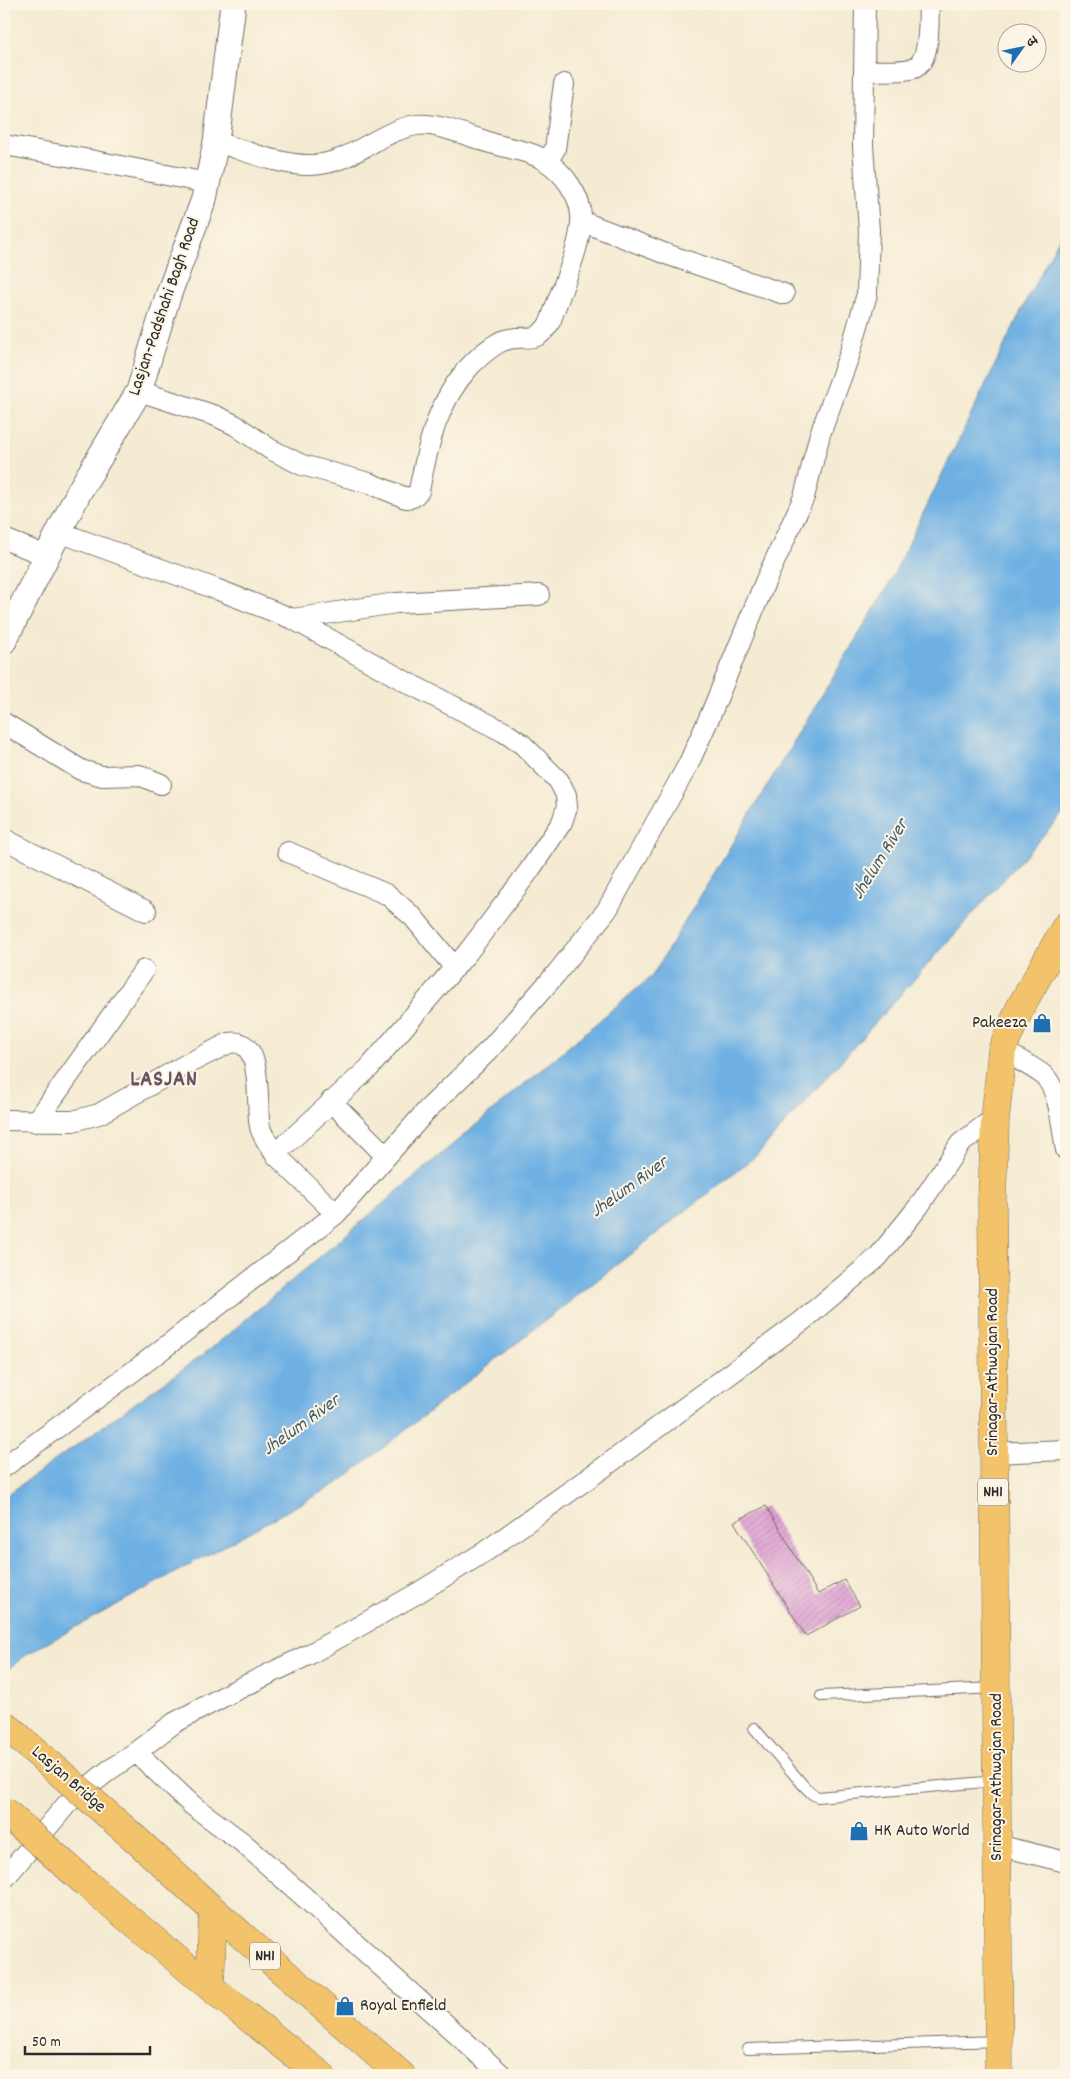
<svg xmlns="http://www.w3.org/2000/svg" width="1070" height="2079" viewBox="0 0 1070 2079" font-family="Dekko,'Playpen Sans Deva',sans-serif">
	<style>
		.water { fill: #6eb0e3; stroke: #4c6e87 }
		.building { fill: url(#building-hatch) }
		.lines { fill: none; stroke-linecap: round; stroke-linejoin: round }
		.service-casing { stroke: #726e66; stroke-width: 12 }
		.minor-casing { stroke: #726e66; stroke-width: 22 }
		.tertiary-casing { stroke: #726e66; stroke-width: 27 }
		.trunk-casing { stroke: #726e66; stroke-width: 29 }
		.service { stroke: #fff; stroke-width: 10 }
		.minor { stroke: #fff; stroke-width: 20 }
		.tertiary { stroke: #fff; stroke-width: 25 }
		.trunk { stroke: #f2c36a; stroke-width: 28 }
		.trunk-bridge-casing { stroke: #726e66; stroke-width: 29; stroke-linecap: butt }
		.trunk-bridge { stroke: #f2c36a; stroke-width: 28 }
		.labels { text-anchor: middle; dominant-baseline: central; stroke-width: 4; stroke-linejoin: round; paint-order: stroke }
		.shield { fill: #fcf5e5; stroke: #6a6863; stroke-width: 1 }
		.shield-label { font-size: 16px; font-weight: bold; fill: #2b2b2b }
		.street-label { font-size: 18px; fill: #2b2b2b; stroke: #fcf5e5 }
		.poi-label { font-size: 18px; fill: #2b2b2b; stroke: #fcf5e5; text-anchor: start }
		.water-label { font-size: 19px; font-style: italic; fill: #425a6b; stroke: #fcf5e5 }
		.district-label { font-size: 22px; font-weight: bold; letter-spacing: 1px; fill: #695265; stroke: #fcf5e5 }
	</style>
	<defs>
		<pattern id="building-hatch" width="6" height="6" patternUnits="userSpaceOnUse" patternTransform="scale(1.25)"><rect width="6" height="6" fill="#db99d2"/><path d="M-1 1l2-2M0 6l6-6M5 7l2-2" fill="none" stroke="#b27dab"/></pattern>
	</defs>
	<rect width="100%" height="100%" fill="#fcf5e5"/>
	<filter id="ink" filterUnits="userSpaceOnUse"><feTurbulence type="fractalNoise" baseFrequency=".02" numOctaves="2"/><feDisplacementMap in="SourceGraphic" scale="10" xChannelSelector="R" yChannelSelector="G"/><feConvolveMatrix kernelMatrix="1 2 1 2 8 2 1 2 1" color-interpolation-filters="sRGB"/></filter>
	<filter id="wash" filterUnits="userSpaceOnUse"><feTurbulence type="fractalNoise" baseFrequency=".0096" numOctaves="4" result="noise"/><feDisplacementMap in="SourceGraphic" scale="20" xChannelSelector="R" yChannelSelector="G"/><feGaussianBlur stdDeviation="1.12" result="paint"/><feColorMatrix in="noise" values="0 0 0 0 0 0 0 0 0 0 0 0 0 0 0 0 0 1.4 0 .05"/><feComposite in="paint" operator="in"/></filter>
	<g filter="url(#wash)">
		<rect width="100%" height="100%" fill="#f5ebd3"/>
		<path class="water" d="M1066 225V810L757 1155 338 1483 29 1653 4 1672V1497L212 1348 652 976 888 586 1023 307Z"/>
		<g id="blocks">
			<path class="building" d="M766 1506 818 1594 844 1580 860 1606 806 1636 734 1522Z"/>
		</g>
	</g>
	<g filter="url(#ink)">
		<use href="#blocks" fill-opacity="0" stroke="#726e66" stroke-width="1"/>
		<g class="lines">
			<defs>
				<path id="service" d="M821 1696 996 1688
					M754 1728 804 1786 812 1794 818 1797 996 1781
					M748 2049 998 2041"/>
				<path id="minor" d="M864 71C879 70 897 72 911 69 932 65 928 19 929 4
					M4 145 90 160 207 183
					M547 162 555 149 564 84
					M581 221 666 254 784 294
					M139 391 216 416 235 425 270 449 302 465 369 483 406 498 413 497 419 491C428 444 437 402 470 366 479 357 488 348 500 342 523 331 536 349 551 320 560 291 583 244 581 215 580 195 563 172 547 162 532 151 511 149 494 144 474 138 436 122 417 125 377 131 350 166 308 165 279 165 244 150 216 142
					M59 532 216 589 293 619 396 603 539 595
					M4 539 47 556
					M4 723 81 770 102 776 139 775 161 784
					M4 839 146 911
					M288 852 388 895 413 917 455 968
					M1002 1050C1015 1058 1030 1065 1042 1074 1060 1088 1062 1129 1066 1150
					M331 1101 386 1156
					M4 1120 73 1121 99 1114 187 1064 229 1043C266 1036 255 1106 260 1127 262 1136 270 1146 275 1154L369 1068 468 952 529 871 562 822 567 807 566 795 559 781 522 744 504 732 410 684 293 619
					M36 1122 144 970
					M275 1154 336 1214
					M993 1453 1066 1450
					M4 1467 147 1361 336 1214 427 1110 489 1050 556 974 607 910 688 765 710 716 765 582 804 497 820 434 849 356 867 294 869 231 863 146 865 4
					M997 1845 1066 1862
					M4 1879 67 1804 108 1771 136 1752
					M502 2075 302 1895 242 1842 192 1805 136 1752 174 1723 230 1693 310 1654 416 1594 486 1551 604 1467 802 1321 878 1257 919 1206 960 1144 985 1125 995 1121"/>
				<path id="tertiary" d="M4 641 80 490 139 391 168 296 204 199 216 142 233 4"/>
				<path id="trunk" d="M131 1835 213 1910 401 2075
					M87 1884 210 1987 321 2075
					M210 1987 213 1910
					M999 2075 992 1197 995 1121 1002 1050 1020 1008 1066 926"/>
			</defs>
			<use href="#service" class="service-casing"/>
			<use href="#minor" class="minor-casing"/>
			<use href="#tertiary" class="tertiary-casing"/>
			<use href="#trunk" class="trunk-casing"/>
			<use href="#service" class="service"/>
			<use href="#minor" class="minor"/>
			<use href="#tertiary" class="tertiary"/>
			<use href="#trunk" class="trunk"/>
			<defs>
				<path id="trunk-bridge" d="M4 1724 131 1835
					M4 1811 87 1884"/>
			</defs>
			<use href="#trunk-bridge" class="trunk-bridge-casing"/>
			<use href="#trunk-bridge" class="trunk-bridge"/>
		</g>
	</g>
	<defs>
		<symbol id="shop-bare" viewBox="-9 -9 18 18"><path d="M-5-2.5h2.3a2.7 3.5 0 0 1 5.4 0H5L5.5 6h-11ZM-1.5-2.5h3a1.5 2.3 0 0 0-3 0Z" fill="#1f6fb2" stroke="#fcf5e5" stroke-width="2.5" paint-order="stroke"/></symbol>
	</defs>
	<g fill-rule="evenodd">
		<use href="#shop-bare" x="1028" y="1009" width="28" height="28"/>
		<use href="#shop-bare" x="845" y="1817" width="28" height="28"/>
		<use href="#shop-bare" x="331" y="1992" width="28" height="28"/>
	</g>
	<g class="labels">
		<g class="shield">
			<rect x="978" y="1478.5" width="30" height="27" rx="4"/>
			<rect x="250" y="1942.5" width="30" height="27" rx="4"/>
		</g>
		<g class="shield-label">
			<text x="993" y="1492">NH1</text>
			<text x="265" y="1956">NH1</text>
		</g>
		<g class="street-label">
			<text transform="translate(165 307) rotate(-71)">Lasjan-Padshahi Bagh Road</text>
			<text transform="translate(993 1372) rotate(-90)">Srinagar-Athwajan Road</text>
			<text transform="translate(997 1777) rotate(-90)">Srinagar-Athwajan Road</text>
			<text transform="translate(68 1780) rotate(41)">Lasjan Bridge</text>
		</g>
		<g class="poi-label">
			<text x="1027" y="1023" text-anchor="end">Pakeeza</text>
			<text x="874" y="1831">HK Auto World</text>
			<text x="360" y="2006">Royal Enfield</text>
		</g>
		<g class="water-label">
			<text transform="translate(881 860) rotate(-58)">Jhelum River</text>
			<text transform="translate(630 1188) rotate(-36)">Jhelum River</text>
			<text transform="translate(302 1426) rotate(-36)">Jhelum River</text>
		</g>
		<g class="district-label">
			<text x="164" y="1080">LASJAN</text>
		</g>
	</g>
	<rect width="1070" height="2079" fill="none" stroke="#fcf5e5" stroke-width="20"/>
	<g transform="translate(1022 48) rotate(57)"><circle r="24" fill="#fcf5e5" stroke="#a8a49b"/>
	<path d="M0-4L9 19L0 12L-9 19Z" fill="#1f6fb2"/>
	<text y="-8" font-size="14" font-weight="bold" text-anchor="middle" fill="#2b2b2b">उ</text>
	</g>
	<path d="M25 2046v8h125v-8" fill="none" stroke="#2b2b2b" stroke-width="2.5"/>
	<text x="32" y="2046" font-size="15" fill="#2b2b2b" stroke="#fcf5e5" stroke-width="4" paint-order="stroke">50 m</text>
</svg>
